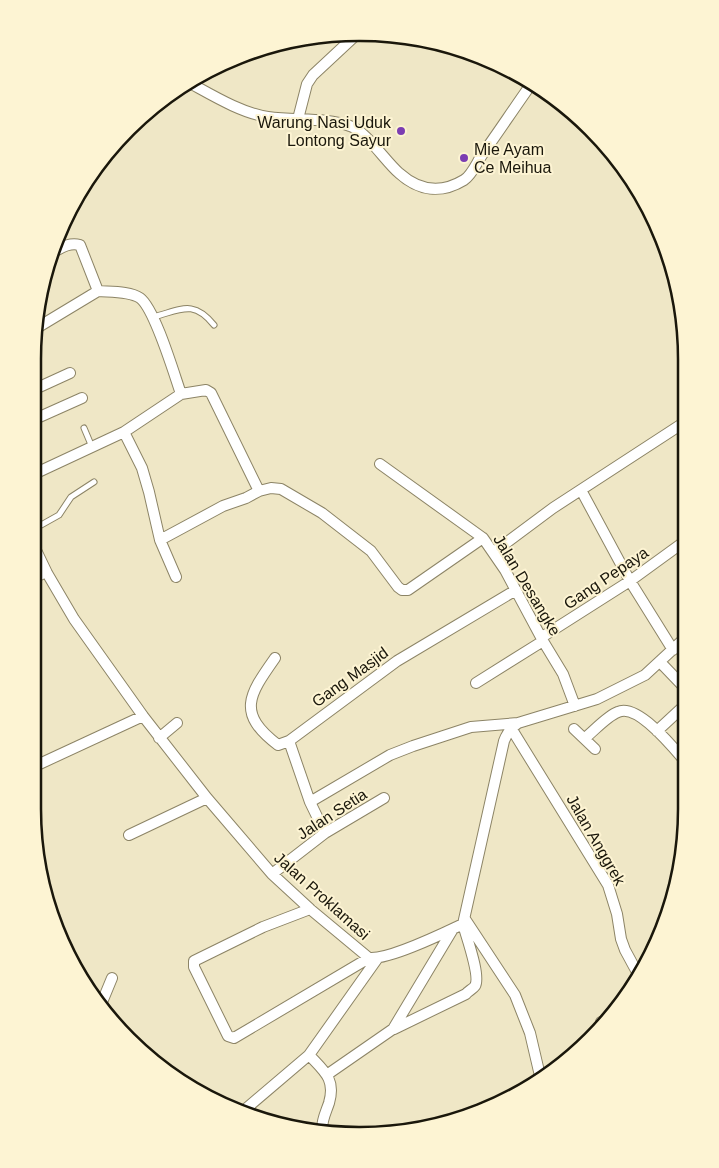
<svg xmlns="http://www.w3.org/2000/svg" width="719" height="1168" viewBox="0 0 719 1168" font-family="Helvetica,sans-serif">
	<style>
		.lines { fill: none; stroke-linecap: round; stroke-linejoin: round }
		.lane-casing { stroke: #8c8466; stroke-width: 7 }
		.street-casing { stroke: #8c8466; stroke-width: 12 }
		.lane { stroke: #fff; stroke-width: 5 }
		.street { stroke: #fff; stroke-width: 10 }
		.poi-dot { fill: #7b3db2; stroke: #fdf4d3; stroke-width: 2 }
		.labels { text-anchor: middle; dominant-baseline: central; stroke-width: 4; stroke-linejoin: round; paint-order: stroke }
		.poi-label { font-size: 16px; fill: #1a170b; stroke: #fdf4d3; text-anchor: end }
		.street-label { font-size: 16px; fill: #1a170b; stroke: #fdf4d3 }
		.rim { fill: none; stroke: #1a170b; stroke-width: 2.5 }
	</style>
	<rect width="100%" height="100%" fill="#efe7c6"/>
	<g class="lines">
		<defs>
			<path id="lane" d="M153 317C181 310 193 299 214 325
				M84 428 92 447
				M34 529 59 515 71 497 94 482
				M34 581 47 574"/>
			<path id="street" d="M188 82C212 95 241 113 268 117 295 121 325 117 350 126 366 131 385 161 399 173 419 191 441 194 464 180 472 175 477 162 482 155 499 131 515 107 532 83
				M298 119 307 84 313 75 357 34
				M35 329 98 291
				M35 389 70 373
				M181 394 206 390 211 393 259 491
				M35 419 82 398
				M124 432 142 468 149 492 160 540 176 577
				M380 464 483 538 505 570 543 641 563 674 575 706
				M34 474 124 432 181 394C174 374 155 309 140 298 130 291 111 292 98 291L80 245C69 242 61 248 52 253
				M581 490 630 581 673 650
				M160 540 223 506 246 498 259 491 271 488 281 489 322 513 371 551 398 587 402 590H408L483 538
				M34 546 47 573 74 619 143 716 207 798 272 874 310 909 369 958C389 960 442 934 463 924L504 741C507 733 511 728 518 723L597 699 645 675 685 638
				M494 552 553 508 685 422
				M542 637 630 581 685 541
				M275 658C249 695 236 713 278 745L289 741
				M660 662 684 687
				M476 683 543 641
				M511 728 608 885 617 914 621 939 625 950 638 974
				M574 729 595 749
				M657 731 684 706
				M159 738 177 723
				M585 738C594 731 607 716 618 712 637 703 673 747 684 760
				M33 767 143 716
				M310 802 390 755 413 746 471 727 518 723
				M325 833 310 802 289 741 397 661 516 590
				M129 835 207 798
				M272 874 325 833 384 798
				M310 909 263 927 194 961V967L228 1036 234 1038 369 958
				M465 919 515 995 530 1033 541 1080
				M100 1007 112 978
				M601 1022H604
				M394 1029 466 994C468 991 473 989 475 986 481 976 466 936 463 924
				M309 1055C324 1071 336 1079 329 1103 326 1112 322 1119 322 1129
				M328 1074 393 1029 453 929
				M242 1112 309 1055 377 959"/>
		</defs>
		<use href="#lane" class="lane-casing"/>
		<use href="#street" class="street-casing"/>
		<use href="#lane" class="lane"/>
		<use href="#street" class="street"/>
	</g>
	<g class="poi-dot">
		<circle cx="401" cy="131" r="5"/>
		<circle cx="464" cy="158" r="5"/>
	</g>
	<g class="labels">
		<g class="poi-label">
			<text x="391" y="122">Warung Nasi Uduk<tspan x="391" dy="18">Lontong Sayur</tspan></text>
			<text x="474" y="149" text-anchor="start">Mie Ayam<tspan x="474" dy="18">Ce Meihua</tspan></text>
		</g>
		<g class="street-label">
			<text transform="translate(606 578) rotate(-34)">Gang Pepaya</text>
			<text transform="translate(527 585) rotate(59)">Jalan Desangke</text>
			<text transform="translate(350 677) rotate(-36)">Gang Masjid</text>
			<text transform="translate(332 814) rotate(-33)">Jalan Setia</text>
			<text transform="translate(596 840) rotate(60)">Jalan Anggrek</text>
			<text transform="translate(322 896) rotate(42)">Jalan Proklamasi</text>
		</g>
	</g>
	<path d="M0 0H719V1168H0ZM359 41H360A318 318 0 0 1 678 359V809A318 318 0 0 1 360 1127H359A318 318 0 0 1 41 809V359A318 318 0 0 1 359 41Z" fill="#fdf4d3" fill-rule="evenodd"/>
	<path class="rim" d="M359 41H360A318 318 0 0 1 678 359V809A318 318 0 0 1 360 1127H359A318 318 0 0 1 41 809V359A318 318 0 0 1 359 41Z"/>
</svg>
